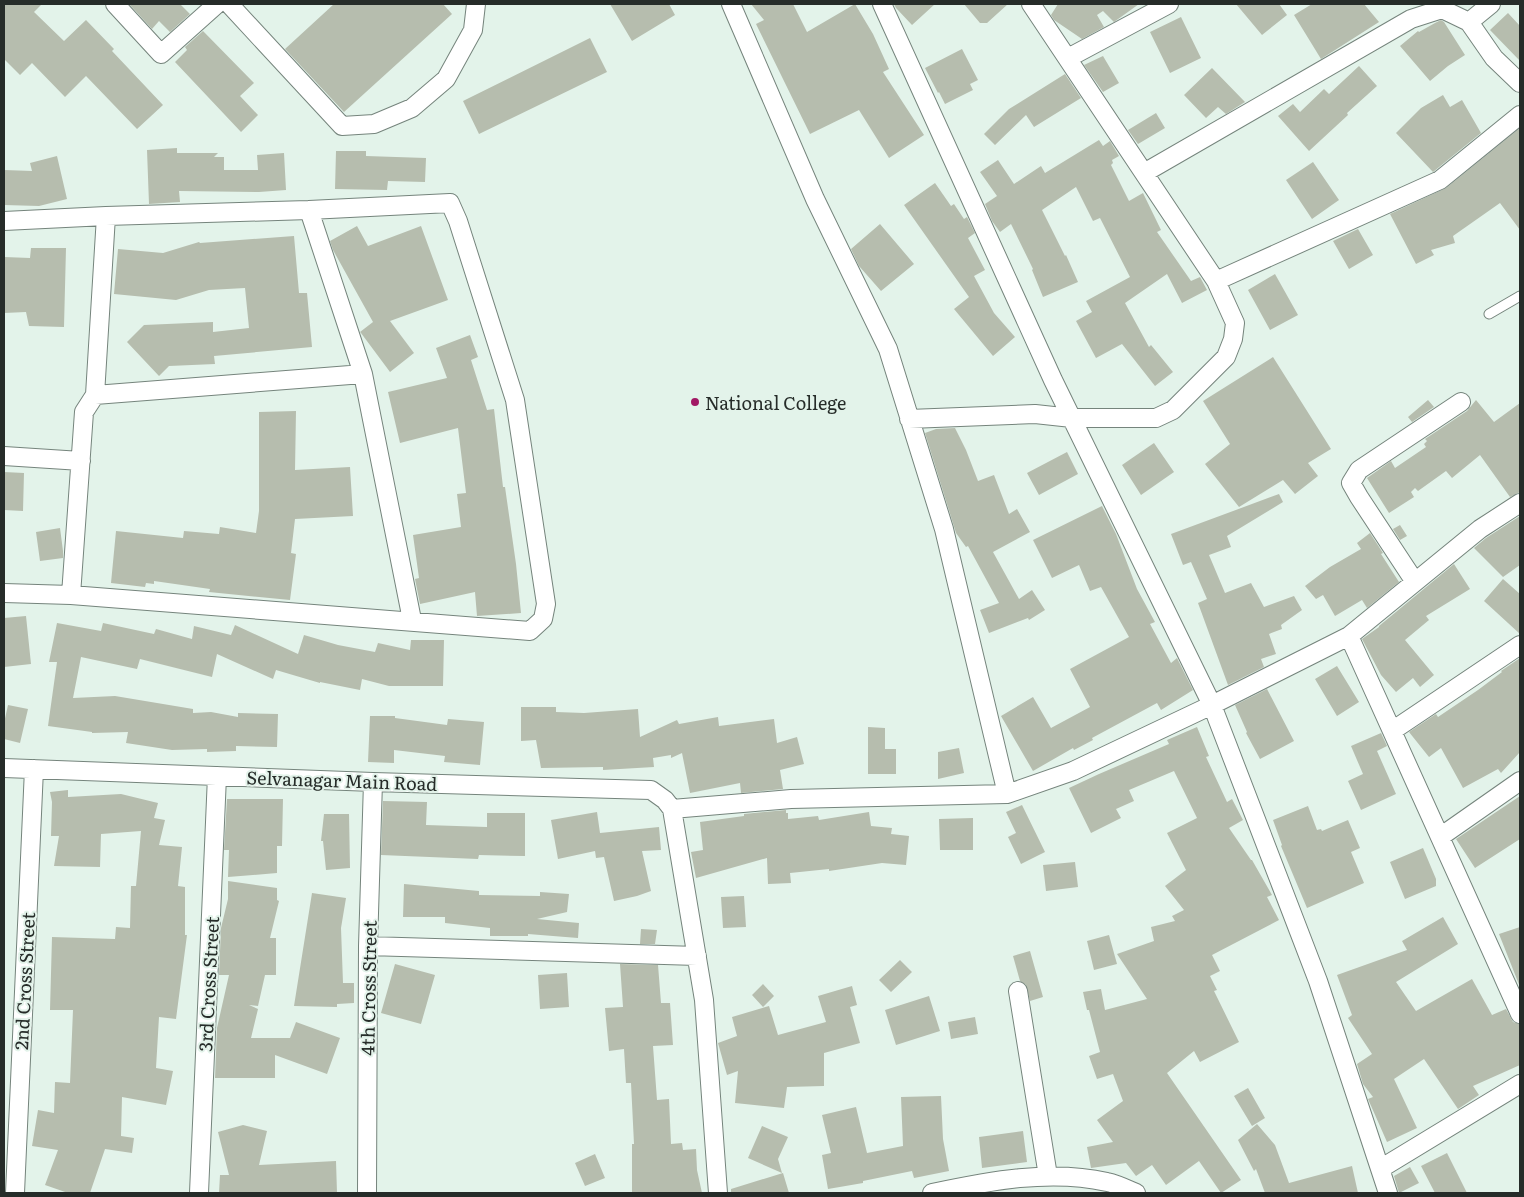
<svg xmlns="http://www.w3.org/2000/svg" width="1524" height="1197" viewBox="0 0 1524 1197" font-family="Literata,serif">
	<style>
		.building { fill: #b6bdae }
		.lines { fill: none; stroke-linecap: round; stroke-linejoin: round }
		.service-casing { stroke: #75847c; stroke-width: 11 }
		.minor-casing { stroke: #75847c; stroke-width: 20 }
		.service { stroke: #fff; stroke-width: 9 }
		.minor { stroke: #fff; stroke-width: 18 }
		.poi-dot { fill: #a11864; stroke: #e3f3ea; stroke-width: 2 }
		.labels { text-anchor: middle; dominant-baseline: central; stroke-width: 4; stroke-linejoin: round; paint-order: stroke }
		.poi-label { font-size: 18px; fill: #262c29; stroke: #e3f3ea; text-anchor: start }
		.street-label { font-size: 18px; fill: #262c29; stroke: #e3f3ea }
	</style>
	<rect width="100%" height="100%" fill="#e3f3ea"/>
	<path class="building" d="M4 4H42L34 12 64 41 86 20 114 49 112 51 163 105 137 129 86 76 65 97 32 63 20 75 4 59Z
		M129 4H180L190 14 170 32 159 21 152 29Z
		M334 4H443L452 14 344 112 285 49Z
		M610 4H669L675 15 632 41Z
		M751 4H793L807 32 855 4 873 34 889 69 883 72 924 135 889 158 859 110 810 134 756 24 764 20Z
		M894 4H935L912 25 896 8Z
		M964 4H1008L987 23H980Z
		M1058 4H1139L1114 22 1103 11 1097 15 1104 27 1082 39 1054 20 1051 15Z
		M1236 4H1279L1287 15 1262 35Z
		M1312 4H1364L1379 22 1321 59 1294 15Z
		M1508 13 1520 26V61L1490 30Z
		M1181 17 1201 58 1170 73 1150 32Z
		M1441 20 1444 22 1465 55 1448 66 1430 81 1400 46 1418 31 1419 32 1435 23Z
		M203 31 254 83 240 96 258 115 241 132 175 62 187 50 185 47Z
		M590 38 607 72 479 134 463 101Z
		M962 49 978 80 970 84 973 90 945 104 939 92 938 93 925 68Z
		M1103 56 1119 83 1103 92 1084 65Z
		M1359 66 1377 86 1347 113 1348 115 1309 151 1278 116 1293 104 1300 112 1324 89 1329 94Z
		M1212 68 1245 102 1226 114 1218 107 1206 118 1184 95Z
		M1065 74 1081 98 1034 127 1026 115 995 145 984 134 1009 109Z
		M1443 95 1450 107 1462 100 1481 133 1433 172 1396 133 1421 108Z
		M1156 113 1165 128 1138 144 1128 130Z
		M1520 128V230L1500 203 1453 236 1455 243 1431 250 1434 255 1416 264 1390 214 1446 188Z
		M1099 140 1103 146 1110 141 1119 156 1112 160 1113 163 1111 165 1129 201 1143 193 1161 230 1157 232 1191 281 1200 277 1207 290 1182 303 1167 274 1125 303 1149 347 1151 345 1173 372 1155 386 1122 344 1096 358 1076 321 1092 312 1086 301 1130 277 1100 218 1093 221 1076 187 1042 210 1065 256 1066 255 1078 282 1043 297 1032 270 1033 269 1011 224 1000 232 992 221 985 204 997 196 980 172 998 160 1014 184 1041 166 1045 173Z
		M177 148V153H218L214 157H224V170H258L257 155 284 153 286 190 259 192 179 191 180 202 149 204 147 150Z
		M336 151H366V156L426 158 425 182 388 181 387 190 335 189Z
		M57 156 67 199 39 206 4 205V170L32 171 30 163Z
		M1313 162 1339 200 1312 219 1286 180Z
		M935 183 951 206 954 204 964 219 967 217 975 233 968 238 985 270 974 276 994 313 1015 337 993 356 954 309 969 297 904 205Z
		M880 224 914 264 881 291 859 266 851 249Z
		M357 226 368 246 421 226 448 300 390 321 414 353 390 372 361 333 360 332 373 322 333 250 330 241Z
		M1358 229 1373 255 1349 269 1333 241Z
		M294 236 299 293H307L312 347 214 356 215 364 169 366 159 376 127 342 144 325 213 322V332L249 328 245 288 209 290 176 300 114 294 118 249 163 253 199 242 200 243Z
		M31 248H66L64 327 29 326 26 312 4 313V257L30 258Z
		M1275 274 1298 315 1270 330 1248 290Z
		M470 335 478 357 471 360 487 410 494 409 503 487H505L516 564 521 613 477 616 475 592 420 604 415 579 419 578 413 535 461 527 457 494 466 493 458 428 400 443 388 392 447 378 436 348Z
		M1273 357 1331 449 1308 463 1318 476 1295 494 1283 480 1239 507 1205 464 1230 444 1203 401Z
		M1428 400 1434 407 1412 422 1408 417Z
		M1476 400 1494 422 1520 403V492L1510 497 1480 455 1452 478 1446 471 1418 491 1415 488 1411 492 1414 497 1389 513 1367 478 1391 461 1395 468 1426 447 1424 444 1427 441 1425 439 1467 411Z
		M296 411 295 470 350 467 353 516 295 519 291 553 296 554 290 600 209 592 210 589 154 581V584L146 583 145 587 111 583 116 531 183 538 184 531 219 534 220 527 256 533 259 511V412Z
		M955 428 966 450 978 481 994 475 1009 514 1017 509 1030 532 993 552 1019 599 1032 590 1045 610 1029 620 1028 618 989 633 980 610 999 603 968 546 966 547 956 533 925 433 936 429Z
		M1154 443 1174 472 1141 495 1122 465Z
		M1067 452 1078 474 1039 495 1027 473Z
		M4 472 24 473 23 511 4 510Z
		M1279 494 1283 502 1227 536 1231 547 1209 555 1225 593 1251 583 1264 607 1294 596 1302 610 1281 625 1282 629 1269 634 1276 654 1261 659 1264 667 1228 685 1198 603 1207 599 1191 562 1183 565 1171 534Z
		M1102 506 1116 534 1137 589 1155 622 1150 624 1171 663 1177 658 1193 690 1161 710 1157 703 1092 738 1093 740 1074 750 1073 748 1033 771 1001 716 1033 697 1051 728 1090 707 1070 669 1129 637 1101 587 1090 591 1079 565 1052 578 1033 540Z
		M1520 516V565L1503 577 1474 548 1486 538Z
		M1400 525 1407 536 1400 540 1393 529Z
		M60 528 63 551V558L40 561 36 532Z
		M1370 533 1383 553 1381 554 1399 582 1367 608 1362 600 1335 616 1323 595 1316 599 1305 586 1330 567 1361 549 1357 543Z
		M1454 564 1470 589 1426 616 1429 620 1405 640 1434 675 1420 687 1413 678 1396 692 1381 675 1362 639 1379 627V626Z
		M1503 579 1520 594V634L1484 601Z
		M26 616 31 664 4 667V618Z
		M57 623 101 631 103 623 154 634 156 629 192 639 194 626 231 635 235 625 298 654 304 635 338 645 375 652 378 643 410 650 411 640H444L443 686H389L362 679 360 690 320 682V683L276 670 273 679 217 654 212 677 140 659 137 669 81 657 73 698 115 696 193 709V713L211 712 238 717V713L278 714 277 747 236 746V751L207 752V749L172 750 126 743 128 732 92 733V732L48 726 57 662H49Z
		M1520 658V752L1501 773 1498 769 1463 788 1441 748 1429 757 1409 732 1436 714 1438 717 1478 690 1502 672 1501 671Z
		M1337 666 1359 702 1337 716 1315 679Z
		M1267 689 1294 741 1260 759 1246 733 1247 732 1235 705Z
		M8 705 28 709 20 743 4 739V723Z
		M521 707H556V712L584 713 638 709 640 737 677 720 679 724 718 717 719 726 774 719 777 743 797 737 804 764 780 770 783 789 741 793 740 783 690 793 682 753 671 758V755L653 758 654 767 603 770V767L541 768 536 740 521 741Z
		M370 716H395V718L447 725 448 719 484 722 480 765 444 762 445 756 394 750V763L368 762Z
		M868 727 885 728V749H896V774H868Z
		M1197 727 1209 756 1206 757 1227 802 1232 799 1243 820 1229 828 1251 860H1252L1272 895 1267 897 1279 920 1212 955 1220 971 1210 976 1217 990 1214 991 1239 1042 1200 1062 1194 1051 1167 1073 1241 1180 1221 1193 1199 1161 1166 1185 1152 1165 1136 1176 1126 1163 1091 1168 1087 1147 1113 1142 1097 1120 1123 1101 1113 1074 1097 1079 1089 1056 1100 1052 1089 1010H1087L1083 992 1101 989 1105 1010 1147 999 1117 954 1154 941 1151 927 1175 921 1172 916 1184 910 1165 886 1186 870 1167 833 1197 818 1174 771 1129 790 1134 801 1116 809 1121 818 1091 833 1069 788 1099 774 1169 744 1167 740Z
		M1381 733 1387 746 1377 751 1396 794 1361 810 1348 781 1363 774 1351 746Z
		M959 748 964 773 938 779V752Z
		M68 790V797L121 794 158 803 154 818 165 820 159 845 182 847 178 886 185 887V935H187L176 1019 159 1017 156 1068 173 1071 166 1105 122 1097 121 1136 134 1138 132 1153 105 1149 90 1193H68L45 1185 58 1150 32 1146 38 1110 54 1113 55 1082 70 1083 73 1010H50L52 937 115 939 116 927 130 928 131 886H136L141 831 101 834 100 867 54 866 59 836H51L52 802 50 792Z
		M1520 796V839L1475 868 1456 839Z
		M227 799H283L282 846H277V873L228 877 229 850H224Z
		M383 801 427 802 426 825 487 827V813H525V856L479 855 478 859 381 855Z
		M1022 805 1045 852 1021 864 1008 837 1016 833 1006 812Z
		M1308 806 1317 830 1321 829 1322 831 1348 820 1360 848 1351 852 1364 883 1307 908 1281 846 1282 845 1273 820Z
		M786 810V813H788V819L818 816 819 820 869 812 871 826 892 828 891 834 909 836 906 865 882 863 829 871V869L790 873 791 883 768 884 767 858 696 878 691 852 703 850 700 822 744 816V814Z
		M597 812 600 833 659 827 661 850 642 851 651 891 637 896 614 901 604 857 596 858 595 851 558 859 551 820Z
		M324 814H349L350 868 326 870 323 841H321Z
		M973 818V850H940L939 819Z
		M1423 848 1436 879V886L1405 899 1390 862Z
		M1075 862 1078 887 1046 891 1043 865Z
		M228 881 277 888V900L279 901 270 938H276V975H265L258 1006 249 1005 258 1009 251 1038H290L296 1022 340 1038 327 1074 275 1055V1078H215L217 1028 229 975H219L221 928 228 899Z
		M404 884 479 891V895L540 896V892L569 894 567 912 537 919 579 923 578 938 528 934V936H490V928L445 923V917H403Z
		M312 893 346 898 341 928 343 983H354V1003L337 1004V1007L294 1006Z
		M744 896 746 927 723 928 721 897Z
		M1443 917 1458 944 1396 982 1416 1011 1472 979 1492 1015 1506 1009 1513 1022 1520 1024V1065L1473 1086 1479 1095 1458 1109 1424 1059 1394 1079 1417 1128 1387 1142 1368 1099 1373 1097 1363 1084 1357 1064 1372 1054 1348 1018 1352 1015 1337 975 1407 950 1402 941Z
		M1520 927V987L1499 934Z
		M641 929 657 930 655 944H640Z
		M1109 935 1117 964 1094 970 1087 941Z
		M1030 951 1043 997 1030 1001 1026 985 1020 981 1013 956Z
		M900 960 912 972 891 992 879 980Z
		M395 964 435 975 421 1024 381 1013Z
		M620 964 658 965 661 1003H670L673 1045 653 1046 657 1100 669 1099 671 1144 682 1143 683 1150 696 1149 697 1170 702 1193H632V1144H634L631 1083H626L624 1049 609 1051 605 1008 623 1007Z
		M567 973 569 1007 540 1009 538 975Z
		M763 984 774 996 763 1007 752 995Z
		M852 986 857 1005 850 1007 860 1043 824 1053V1086L787 1087 784 1108 735 1103 738 1071 727 1075 718 1043 737 1036 732 1017 769 1006 778 1035 826 1022 818 996Z
		M929 996 940 1031 896 1045 885 1010Z
		M975 1017 978 1034 951 1039 948 1022Z
		M1248 1088 1265 1118 1252 1126 1234 1096Z
		M941 1096 943 1139 949 1171 914 1178 912 1171 863 1181V1183L828 1189 822 1155 831 1153 822 1115 856 1107 867 1153 903 1146 901 1097Z
		M1257 1124 1275 1145 1289 1183 1352 1166 1358 1193H1265L1256 1169 1254 1171 1238 1140Z
		M243 1125 267 1131 259 1165 336 1161 337 1193H219L220 1175H229L218 1132Z
		M762 1126 788 1137 778 1159 782 1173 748 1158Z
		M1023 1131 1027 1162 982 1168 979 1137Z
		M1447 1153 1467 1193H1435L1421 1166Z
		M595 1154 605 1178 585 1186 575 1163Z
		M1410 1167 1419 1183 1399 1193 1394 1176Z
		M783 1173 789 1193H731V1189Z"/>
	<g class="lines">
		<defs>
			<path id="service" d="M1489 314 1520 296"/>
			<path id="minor" d="M115 4 161 54 217 4
				M229 4 342 126 374 124 412 108 446 79 473 30 476 4
				M731 4 815 199 888 349 944 529 1007 794
				M882 4 1053 380 1212 705 1318 981 1388 1193
				M1031 4 1216 281
				M1491 4 1469 22 1494 58 1520 83
				M1068 58 1169 4
				M1144 173 1411 19 1442 9 1469 22
				M4 221 106 216 309 210
				M363 374 412 620
				M95 395 106 216
				M909 419 1035 414 1072 418H1156L1173 410 1226 357 1233 339 1235 323 1216 281 1440 180 1520 115
				M4 456 81 461
				M1415 582 1359 497 1351 483 1359 470 1461 402
				M4 593 71 595 530 631 543 619 546 604 515 400 458 221 450 203 309 210 363 374 95 395 84 412 71 595
				M1349 636 1520 1014
				M1392 731 1520 645
				M4 768 373 782 651 790 665 800 672 809 704 1000 718 1193
				M672 809 791 799 1007 794 1073 771 1212 705 1349 636 1480 529 1520 503
				M1440 837 1520 781
				M368 946 697 956
				M1018 991 1048 1176
				M1380 1169 1520 1084
				M15 1193 34 769
				M199 1193 217 776
				M367 1193 368 946 373 782
				M932 1193C989 1181 1050 1169 1107 1182 1117 1184 1127 1189 1136 1193"/>
		</defs>
		<use href="#service" class="service-casing"/>
		<use href="#minor" class="minor-casing"/>
		<use href="#service" class="service"/>
		<use href="#minor" class="minor"/>
	</g>
	<circle class="poi-dot" cx="695" cy="402" r="5"/>
	<g class="labels">
		<g class="poi-label">
			<text x="705" y="402">National College</text>
		</g>
		<g class="street-label">
			<text transform="translate(342 780) rotate(2)">Selvanagar Main Road</text>
			<text transform="translate(24 981) rotate(-87)">2nd Cross Street</text>
			<text transform="translate(208 984) rotate(-87)">3rd Cross Street</text>
			<text transform="translate(368 988) rotate(-89)">4th Cross Street</text>
		</g>
	</g>
	<rect width="1524" height="1197" fill="none" stroke="#262c29" stroke-width="10"/>
</svg>
